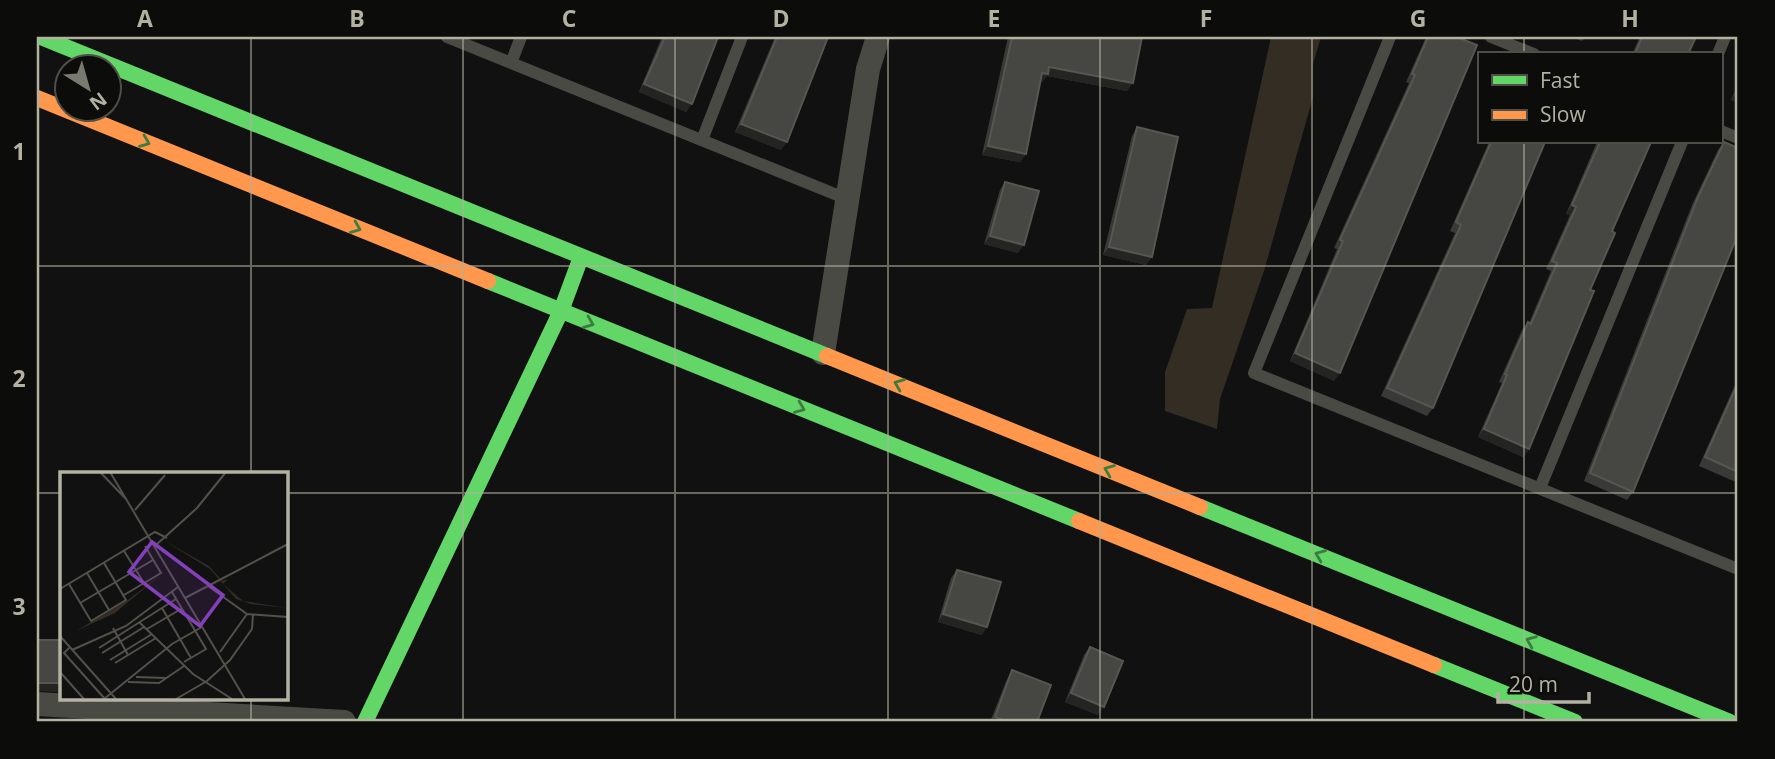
<svg xmlns="http://www.w3.org/2000/svg" width="1775" height="759" viewBox="0 0 1775 759" font-family="'Open Sans',sans-serif">
	<style>
		.water { fill: #332d24 }
		.lines { fill: none; stroke-linecap: round; stroke-linejoin: round }
		.lane { stroke: #4a4a45; stroke-width: 12 }
		.street { stroke: #4a4a45; stroke-width: 24 }
		.fast { stroke: #63d668; stroke-width: 16 }
		.slow { stroke: #ff974d; stroke-width: 16 }
		.wall { fill: #393937 }
		.shaded-wall { fill: #242423 }
		.building { fill: #464642; stroke: #575751; stroke-width: 2 }
		.oneway { stroke: #3c7c3e }
		.grid { fill: none; stroke: #b3b1a1; stroke-width: 2; stroke-opacity: 0.55 }
		.inset-road { fill: none; stroke: #52514b; stroke-width: 2 }
		.view { fill: #8340ba; fill-opacity: 0.15; stroke: #8340ba; stroke-width: 3.5 }
		.inset-edge { fill: none; stroke: #b3b1a1; stroke-width: 3.5 }
		.neatline { fill: none; stroke: #b3b1a1; stroke-width: 2.5 }
		.grid-label { font-size: 23px; text-anchor: middle; font-weight: bold; fill: #b3b1a1 }
	</style>
	<rect width="100%" height="100%" fill="#111"/>
	<path class="water" d="M1271 37H1321L1313 64V97L1264 271 1220 399 1217 429 1165 411V372L1187 309 1212 308Z"/>
	<g class="lines">
		<path class="lane" d="M447 37 847 199
			M1390 37 1254 373 1738 569
			M1491 37 1534 54
			M1718 54 1725 37
			M511 63 521 37
			M1721 131 1738 138
			M702 140 742 37
			M1540 488 1682 142"/>
		<path class="street" d="M823 353 868 69 878 37
			M37 704 344 722"/>
		<path class="fast" d="M41 37 827 356
			M488 281 1079 521
			M1200 507 1730 722
			M1434 665 1575 722
			M365 722 561 311 581 257"/>
		<path class="slow" d="M37 98 488 281
			M827 356 1200 507
			M1079 521 1434 665"/>
	</g>
	<path class="wall" d="M662 37H718L686 112 639 92Z
		M775 37H828L781 150 735 132Z
		M1008 37H1142L1127 91 1047 76 1042 82H1040L1026 154 1020 162 982 155Z
		M1426 37H1457L1334 381 1290 361 1337 249 1334 248 1409 83 1406 82Z
		M1571 37H1585L1582 41Z
		M1640 37H1696L1688 54H1632Z
		M1738 84V103L1731 100Z
		M1137 127 1152 257 1146 265 1103 255 1132 136Z
		M1489 142H1545L1433 408 1427 416 1381 396 1455 233 1450 231Z
		M1597 142H1651L1612 231 1529 449 1523 457 1478 437 1502 383 1499 382 1522 330 1528 322 1529 323 1551 271 1546 269 1570 215 1566 214Z
		M1724 142 1633 492 1627 500 1584 481 1692 205 1718 150Z
		M1005 182 1018 253 984 244 1000 190Z
		M1738 378V483L1699 466Z
		M957 570 982 635 938 622 951 578Z
		M1090 647 1098 715 1065 702 1084 655Z
		M1012 670 1037 722H990L1007 679Z"/>
	<path class="shaded-wall" d="M1049 67 1133 83 1127 91 1047 76 1042 82 1036 81 1042 73Z
		M644 84 692 104 686 112 639 92Z
		M1737 92 1738 93V103L1731 100Z
		M741 124 787 142 781 150 735 132Z
		M988 146 1026 154 1020 162 982 155Z
		M1572 205 1576 207 1570 215 1566 214Z
		M990 236 1024 245 1018 253 984 244Z
		M1109 247 1152 257 1146 265 1103 255Z
		M1295 353 1340 373 1334 381 1290 361Z
		M1484 429 1529 449 1523 457 1478 437Z
		M943 614 987 627 982 635 938 622Z
		M37 683H61V692L37 691Z
		M1071 693 1104 707 1098 715 1065 702Z
		M995 717 1009 722H991Z"/>
	<path class="building" d="M665 37H718L692 104 644 84Z
		M777 37H828L787 142 741 124Z
		M1012 37H1142L1133 83 1049 67 1048 74 1042 73 1026 154 988 146Z
		M1428 37H1457L1477 45 1340 373 1295 353 1343 241 1340 240 1415 75 1412 74Z
		M1642 37H1696L1688 54H1644L1636 51Z
		M1137 127 1178 137 1152 257 1109 247Z
		M1491 142H1545L1433 408 1387 388 1461 225 1456 222Z
		M1600 142H1651L1612 231 1615 233 1590 290 1594 291 1529 449 1484 429 1507 375 1505 374 1528 322 1531 324 1557 263 1552 261 1576 207 1572 205Z
		M1724 142 1738 148V234L1633 492 1590 473 1698 197Z
		M1005 182 1039 191 1024 245 990 236Z
		M1738 383V472L1705 457Z
		M957 570 1001 582 987 627 943 614Z
		M37 640H61V683H37Z
		M1090 647 1123 661 1104 707 1071 693Z
		M1012 670 1051 685 1037 722H1009L995 717Z"/>
	<defs><path id="oneway-chevron" d="M-2-3.5L2.5 0L-2 3.5" fill="none" stroke-width="1.6" stroke-linecap="round" stroke-linejoin="round" transform="scale(1.75)"/></defs>
	<g class="oneway">
		<use href="#oneway-chevron" transform="translate(145 142) rotate(22)"/>
		<use href="#oneway-chevron" transform="translate(356 228) rotate(22)"/>
		<use href="#oneway-chevron" transform="translate(589 323) rotate(22)"/>
		<use href="#oneway-chevron" transform="translate(899 384) rotate(-158)"/>
		<use href="#oneway-chevron" transform="translate(800 408) rotate(22)"/>
		<use href="#oneway-chevron" transform="translate(1109 470) rotate(-158)"/>
		<use href="#oneway-chevron" transform="translate(1320 555) rotate(-158)"/>
		<use href="#oneway-chevron" transform="translate(1531 641) rotate(-158)"/>
	</g>
	<path class="grid" d="M251 37V474M463 37V722M675 37V722M888 37V722M1100 37V722M1312 37V722M1524 37V54M1524 142V722M37 266H1738M37 493H61M285 493H1738M251 698V722"/>
	<g transform="translate(60 472)">
		<rect width="228" height="228" fill="#111"/>
		<path d="M103 68 149 94 162 109 168 107 163 112 183 129 227 136 191 132 176 127 150 97ZM104 100 55 141 16 159 68 128Z" fill="#332d24"/>
		<path class="inset-road" d="M40 0 65 26M50 0 185 227M75 38 105 3M96 73 137 36 166 0M64 79 84 111M27 101 49 138M9 112 31 149 66 128 44 91M148 114 187 142 228 145M0 117 95 60 107 66M112 120 146 177 124 190M64 123 101 101 85 74M125 126 228 72M20 131 93 88M102 136 131 186M79 150 133 202 172 227M53 156 68 183M87 157 121 137M0 164 56 227M9 176 4 181 45 227M39 176 116 127M12 178 66 154 118 115M160 180 187 142M42 181 84 155M50 188 92 162M55 191 96 166M0 200 24 227M76 205 106 206M68 210 99 211 124 194M44 227 112 172 142 155M116 227 147 209 170 188 192 157 193 142"/>
		<path class="view" d="M92 70 163 123 140 154 69 100Z"/>
		<rect width="228" height="228" class="inset-edge"/>
	</g>
	<rect width="1775" height="759" fill="none" stroke="#0c0d0b" stroke-width="77"/>
	<rect x="1478" y="52" width="245" height="91" fill="#0c0d0b" stroke="#4f4f47" stroke-width="2"/>
	<rect x="1492" y="75" width="35" height="10" fill="#63d668" stroke="#4f4f47" stroke-width="2"/>
	<text x="1540" y="88" font-size="21" fill="#b3b1a1">Fast</text>
	<rect x="1492" y="110" width="35" height="10" fill="#ff974d" stroke="#4f4f47" stroke-width="2"/>
	<text x="1540" y="122" font-size="21" fill="#b3b1a1">Slow</text>
	<g transform="translate(88 88) rotate(143)"><circle r="33" fill="#0c0d0b" stroke="#4f4f47" stroke-width="2"/>
	<path d="M0-5L12 26L0 18L-12 26Z" fill="#7a796f"/>
	<text y="-10" font-size="19" font-weight="bold" text-anchor="middle" fill="#b3b1a1">N</text>
	</g>
	<path d="M1498 692v10h91v-10" fill="none" stroke="#b3b1a1" stroke-width="3.5"/>
	<text x="1509" y="692" font-size="21" fill="#b3b1a1" stroke="#0c0d0b" stroke-width="5" paint-order="stroke">20 m</text>
	<rect x="38" y="38" width="1698" height="682" class="neatline"/>
	<g class="grid-label">
		<text x="145" y="27">A</text>
		<text x="357" y="27">B</text>
		<text x="569" y="27">C</text>
		<text x="781" y="27">D</text>
		<text x="994" y="27">E</text>
		<text x="1206" y="27">F</text>
		<text x="1418" y="27">G</text>
		<text x="1630" y="27">H</text>
		<text x="19" y="160">1</text>
		<text x="19" y="387">2</text>
		<text x="19" y="615">3</text>
	</g>
</svg>
